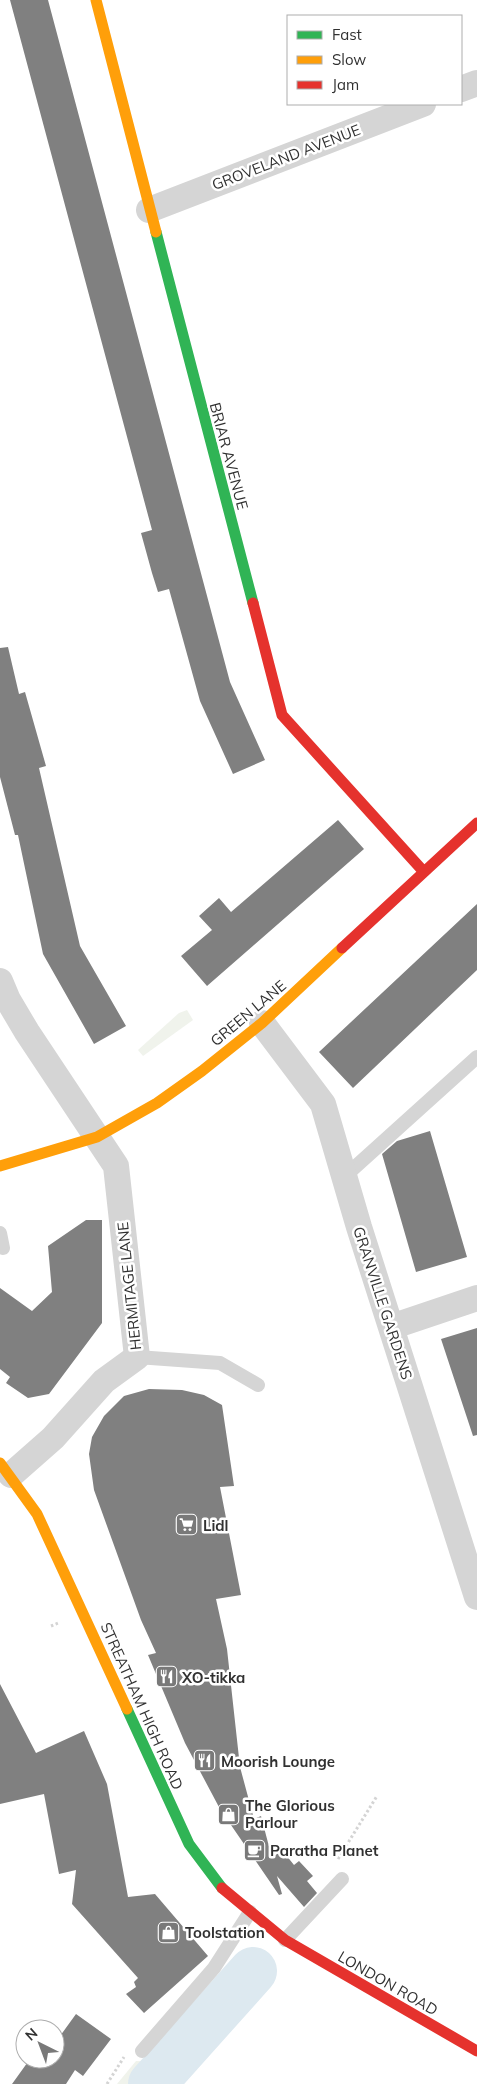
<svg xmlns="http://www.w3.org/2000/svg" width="477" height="2084" viewBox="0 0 477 2084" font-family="Mulish,sans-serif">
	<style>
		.green { fill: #f0f3ec }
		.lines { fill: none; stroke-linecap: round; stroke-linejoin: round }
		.river { stroke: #dde9f0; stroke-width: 48 }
		.building { fill: #808080 }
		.path { stroke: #d4d4d4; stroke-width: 3; stroke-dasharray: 2.5 2.5; stroke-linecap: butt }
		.lane { stroke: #d5d5d5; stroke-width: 14 }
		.street { stroke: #d5d5d5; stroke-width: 26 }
		.fast { stroke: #30b455; stroke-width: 11 }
		.slow { stroke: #ff9f0a; stroke-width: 11 }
		.jam { stroke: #e5322d; stroke-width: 11 }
		.labels { text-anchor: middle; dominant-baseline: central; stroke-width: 5; stroke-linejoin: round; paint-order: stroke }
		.street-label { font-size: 15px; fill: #313131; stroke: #fff }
		.poi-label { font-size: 15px; font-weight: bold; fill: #313131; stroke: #fff; text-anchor: start }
	</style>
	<rect width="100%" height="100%" fill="#fff"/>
	<path class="green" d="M187 1010 193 1020 143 1056 138 1050 179 1013Z
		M136 2061 165 2062 146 2084H117Z"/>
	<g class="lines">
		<path class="river" d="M152 2084 253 1971"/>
	</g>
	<path class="building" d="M10 0H48L230 682 265 760 233 774 200 701 169 589 158 592 152 573 141 533 152 530Z
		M8 647 19 694 25 692 46 766 39 768 80 946 126 1026 94 1044 43 954 18 835H15L0 777V648Z
		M338 820 364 849 207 986 181 956 212 930 199 916 219 898 231 912Z
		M477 904V970L353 1088 319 1052Z
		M430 1131 467 1257 416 1272 382 1154 397 1141Z
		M86 1220H102V1323L49 1394 28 1398 6 1383 10 1377 0 1369V1288L32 1311 52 1292 48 1246Z
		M477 1328V1435L473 1436 441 1339Z
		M149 1389 182 1390 204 1395 222 1405 234 1486 220 1487 241 1595 216 1599 227 1649 240 1767 254 1819 261 1816 272 1858 282 1850 294 1865 299 1861 313 1876 307 1881 317 1893 304 1907 277 1876 282 1894 279 1895 220 1809 185 1743 148 1655 156 1653 141 1620 94 1490 89 1454 92 1437 104 1416 124 1396Z
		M0 1684 36 1753 84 1731 107 1784 128 1897 155 1894 208 1956 144 2013 126 1994 136 1987 134 1982 138 1978 72 1904 76 1870 59 1874 44 1794 0 1804Z
		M76 2014 111 2039 83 2076 75 2070 66 2084H12L30 2059H55V2043Z"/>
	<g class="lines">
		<path class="path" d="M51 1626 58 1623
			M338 1859 377 1796
			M107 2084 124 2057"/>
		<path class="lane" d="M344 1177 477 1057
			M0 1233 3 1248
			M137 1357 220 1363 258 1385
			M285 1940 342 1879
			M142 2051 214 1968 250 1912"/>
		<path class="street" d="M461 89 477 83
			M149 210 423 104
			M0 981 8 1000 27 1032 116 1166 137 1357 104 1381 53 1438 11 1475
			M262 1023 323 1104 359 1227 477 1597
			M391 1327 477 1298"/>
		<path class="fast" d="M156 232 253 603
			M127 1709 189 1844 222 1888"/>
		<path class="slow" d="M96 0 156 232
			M0 1166 97 1137 157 1103 202 1071 262 1023 342 948
			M0 1463 37 1514 127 1709"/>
		<path class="jam" d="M253 603 282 715 424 872
			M342 948 477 823
			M222 1888 285 1940 477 2051"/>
	</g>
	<defs>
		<symbol id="supermarket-square" viewBox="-11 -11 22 22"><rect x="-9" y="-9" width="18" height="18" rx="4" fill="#797979" stroke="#fff"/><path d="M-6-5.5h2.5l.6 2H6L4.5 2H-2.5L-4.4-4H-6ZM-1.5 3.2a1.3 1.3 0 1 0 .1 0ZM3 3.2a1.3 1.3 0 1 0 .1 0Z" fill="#fff"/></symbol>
		<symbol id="restaurant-square" viewBox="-11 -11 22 22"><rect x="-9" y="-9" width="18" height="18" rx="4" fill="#797979" stroke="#fff"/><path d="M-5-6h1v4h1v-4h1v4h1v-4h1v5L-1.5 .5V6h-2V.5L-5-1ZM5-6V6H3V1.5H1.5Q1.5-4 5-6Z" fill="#fff"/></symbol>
		<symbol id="shop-square" viewBox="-11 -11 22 22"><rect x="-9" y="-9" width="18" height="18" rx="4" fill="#797979" stroke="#fff"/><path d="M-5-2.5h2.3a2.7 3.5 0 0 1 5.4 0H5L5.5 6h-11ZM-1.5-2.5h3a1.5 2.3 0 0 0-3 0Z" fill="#fff"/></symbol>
		<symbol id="cafe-square" viewBox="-11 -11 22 22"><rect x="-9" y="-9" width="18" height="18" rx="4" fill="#797979" stroke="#fff"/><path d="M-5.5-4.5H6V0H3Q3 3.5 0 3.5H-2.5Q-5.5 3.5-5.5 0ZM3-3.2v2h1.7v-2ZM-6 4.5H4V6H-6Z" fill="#fff"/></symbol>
	</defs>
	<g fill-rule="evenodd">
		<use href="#supermarket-square" x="174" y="1512" width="25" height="25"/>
		<use href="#restaurant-square" x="154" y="1664" width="25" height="25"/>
		<use href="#restaurant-square" x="192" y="1748" width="25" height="25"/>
		<use href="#shop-square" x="216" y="1802" width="25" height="25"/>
		<use href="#cafe-square" x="242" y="1838" width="25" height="25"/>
		<use href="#shop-square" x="156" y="1920" width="25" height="25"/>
	</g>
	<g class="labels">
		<g class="street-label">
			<text transform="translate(286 157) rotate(-21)">GROVELAND AVENUE</text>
			<text transform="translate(229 456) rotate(75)">BRIAR AVENUE</text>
			<text transform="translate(248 1013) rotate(-40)">GREEN LANE</text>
			<text transform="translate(129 1286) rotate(-96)">HERMITAGE LANE</text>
			<text transform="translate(383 1303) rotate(72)">GRANVILLE GARDENS</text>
			<text transform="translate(142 1706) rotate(66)">STREATHAM HIGH ROAD</text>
			<text transform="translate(388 1983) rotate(30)">LONDON ROAD</text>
		</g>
		<g class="poi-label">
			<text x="203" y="1525">Lidl</text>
			<text x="182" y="1677">XO-tikka</text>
			<text x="221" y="1761">Moorish Lounge</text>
			<text x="245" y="1805">The Glorious<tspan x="245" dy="17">Parlour</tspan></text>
			<text x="270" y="1850">Paratha Planet</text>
			<text x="185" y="1932">Toolstation</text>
		</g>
	</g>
	<rect x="287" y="15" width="175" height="90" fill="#ffffff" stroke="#adadad"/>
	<rect x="297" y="31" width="25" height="8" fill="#30b455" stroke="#adadad"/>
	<text x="332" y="40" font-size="15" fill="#313131">Fast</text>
	<rect x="297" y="56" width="25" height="8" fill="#ff9f0a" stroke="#adadad"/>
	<text x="332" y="65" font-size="15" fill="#313131">Slow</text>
	<rect x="297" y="81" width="25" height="8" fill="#e5322d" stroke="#adadad"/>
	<text x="332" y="90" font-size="15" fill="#313131">Jam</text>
	<g transform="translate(40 2044) rotate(318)"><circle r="24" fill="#ffffff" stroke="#adadad"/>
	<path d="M0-4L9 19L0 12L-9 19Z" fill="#797979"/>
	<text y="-8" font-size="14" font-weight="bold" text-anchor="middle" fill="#313131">N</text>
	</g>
</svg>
